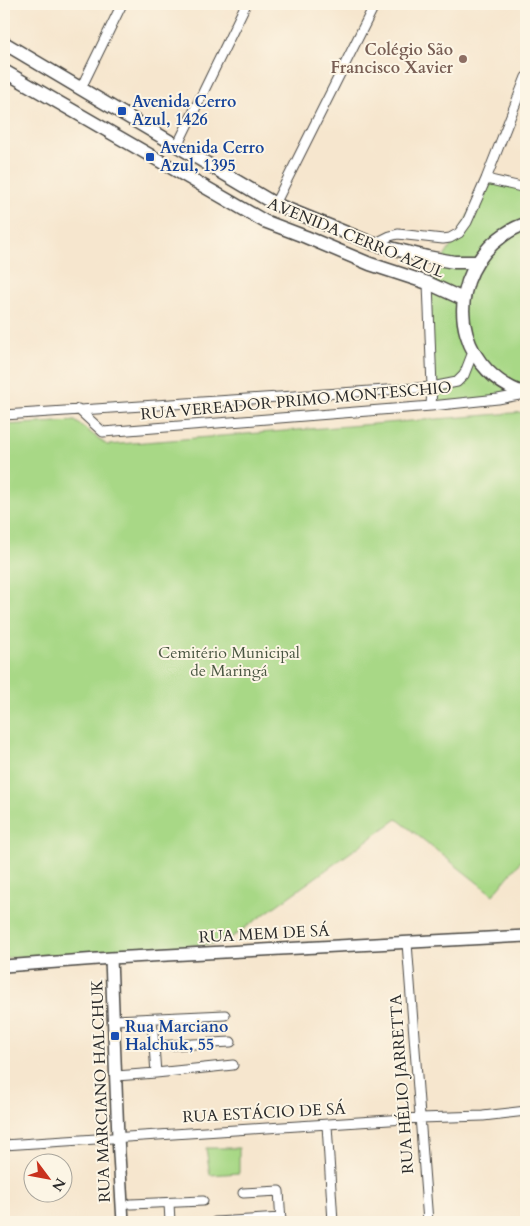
<svg xmlns="http://www.w3.org/2000/svg" width="530" height="1226" viewBox="0 0 530 1226" font-family="Cardo,serif">
	<style>
		.green { fill: #a8d886; stroke: #6a8258 }
		.lines { fill: none; stroke-linecap: round; stroke-linejoin: round }
		.minor-casing { stroke: #494743; stroke-width: 11 }
		.tertiary-casing { stroke: #494743; stroke-width: 14 }
		.secondary-casing { stroke: #494743; stroke-width: 15 }
		.minor { stroke: #fff; stroke-width: 9 }
		.tertiary { stroke: #fff; stroke-width: 11 }
		.secondary { stroke: #fff; stroke-width: 12 }
		.education-dot { fill: #8d6e63; stroke: #fcf5e5; stroke-width: 2 }
		.transit-dot { fill: #1a4fb4; stroke: #fcf5e5; stroke-width: 2 }
		.labels { text-anchor: middle; dominant-baseline: central; stroke-width: 4; stroke-linejoin: round; paint-order: stroke }
		.education-label { font-size: 16px; font-weight: bold; fill: #785e54; stroke: #fcf5e5; text-anchor: end }
		.transit-label { font-size: 16px; font-weight: bold; fill: #164399; stroke: #fcf5e5; text-anchor: start }
		.street-label { font-size: 16px; fill: #2b2b2b; stroke: #fcf5e5 }
		.park-label { font-size: 16px; fill: #4a5642; stroke: #fcf5e5 }
	</style>
	<rect width="100%" height="100%" fill="#fcf5e5"/>
	<filter id="ink" filterUnits="userSpaceOnUse"><feTurbulence type="fractalNoise" baseFrequency=".02" numOctaves="2"/><feDisplacementMap in="SourceGraphic" scale="10" xChannelSelector="R" yChannelSelector="G"/><feConvolveMatrix kernelMatrix="1 2 1 2 8 2 1 2 1" color-interpolation-filters="sRGB"/></filter>
	<filter id="wash" filterUnits="userSpaceOnUse"><feTurbulence type="fractalNoise" baseFrequency=".0096" numOctaves="4" result="noise"/><feDisplacementMap in="SourceGraphic" scale="20" xChannelSelector="R" yChannelSelector="G"/><feGaussianBlur stdDeviation="1.12" result="paint"/><feColorMatrix in="noise" values="0 0 0 0 0 0 0 0 0 0 0 0 0 0 0 0 0 1.4 0 .05"/><feComposite in="paint" operator="in"/></filter>
	<g filter="url(#wash)">
		<rect width="100%" height="100%" fill="#f6e6ce"/>
		<path class="green" d="M486 179 526 188V394L431 406 428 283 459 233Z
			M526 412V855L493 895 397 819 224 943 4 958V425L75 421 107 445Z
			M206 1148H239V1173L210 1175Z"/>
	</g>
	<g filter="url(#ink)">
		<g class="lines">
			<defs>
				<path id="minor" d="M81 88 122 4
					M177 146 246 4
					M486 179 526 188
					M275 204 375 4
					M374 244 390 236 398 234 443 239 450 238 459 233 467 222 486 179 526 77
					M428 283 432 387 431 406
					M78 409 103 432 431 406 498 399 525 394
					M4 415 432 387 457 382 464 375 473 352
					M407 943 428 1222
					M152 1019 156 1073
					M114 1020 225 1015
					M155 1046 231 1042
					M116 1076 156 1073 233 1065
					M327 1125 333 1222
					M4 1145 420 1118 483 1116 526 1111
					M243 1193 279 1191 281 1222
					M169 1203 170 1222
					M131 1204 203 1201
					M215 1222 281 1218"/>
				<path id="tertiary" d="M111 958 118 1137 123 1222
					M4 966 111 958 526 936"/>
				<path id="secondary" d="M4 43 275 204 374 244 427 257 454 262H476
					M4 71 264 221 306 237 370 264 428 283 463 299
					M526 224C511 228 495 240 485 252 443 302 464 374 526 394"/>
			</defs>
			<use href="#minor" class="minor-casing"/>
			<use href="#tertiary" class="tertiary-casing"/>
			<use href="#secondary" class="secondary-casing"/>
			<use href="#minor" class="minor"/>
			<use href="#tertiary" class="tertiary"/>
			<use href="#secondary" class="secondary"/>
		</g>
	</g>
	<circle class="education-dot" cx="463" cy="59" r="5"/>
	<g class="transit-dot">
		<rect x="117" y="106" width="10" height="10" rx="2.5"/>
		<rect x="145" y="152" width="10" height="10" rx="2.5"/>
		<rect x="110" y="1031" width="10" height="10" rx="2.5"/>
	</g>
	<g class="labels">
		<g class="education-label">
			<text x="453" y="50">Colégio São<tspan x="453" dy="18">Francisco Xavier</tspan></text>
		</g>
		<g class="transit-label">
			<text x="132" y="102">Avenida Cerro<tspan x="132" dy="18">Azul, 1426</tspan></text>
			<text x="160" y="148">Avenida Cerro<tspan x="160" dy="18">Azul, 1395</tspan></text>
			<text x="125" y="1027">Rua Marciano<tspan x="125" dy="18">Halchuk, 55</tspan></text>
		</g>
		<g class="street-label">
			<text transform="translate(356 238) rotate(22)">AVENIDA CERRO AZUL</text>
			<text transform="translate(296 401) rotate(-5)">RUA VEREADOR PRIMO MONTESCHIO</text>
			<text transform="translate(264 934) rotate(-3)">RUA MEM DE SÁ</text>
			<text transform="translate(402 1084) rotate(-94)">RUA HÉLIO JARRETTA</text>
			<text transform="translate(101 1091) rotate(-92)">RUA MARCIANO HALCHUK</text>
			<text transform="translate(264 1113) rotate(-3)">RUA ESTÁCIO DE SÁ</text>
		</g>
		<g class="park-label">
			<text x="229" y="653">Cemitério Municipal<tspan x="229" dy="18">de Maringá</tspan></text>
		</g>
	</g>
	<rect width="530" height="1226" fill="none" stroke="#fcf5e5" stroke-width="20"/>
	<g transform="translate(48 1178) rotate(122)"><circle r="24" fill="#fcf5e5" stroke="#a8a49b"/>
	<path d="M0-4L9 19L0 12L-9 19Z" fill="#c8321e"/>
	<text y="-8" font-size="14" font-weight="bold" text-anchor="middle" fill="#2b2b2b">N</text>
	</g>
</svg>
